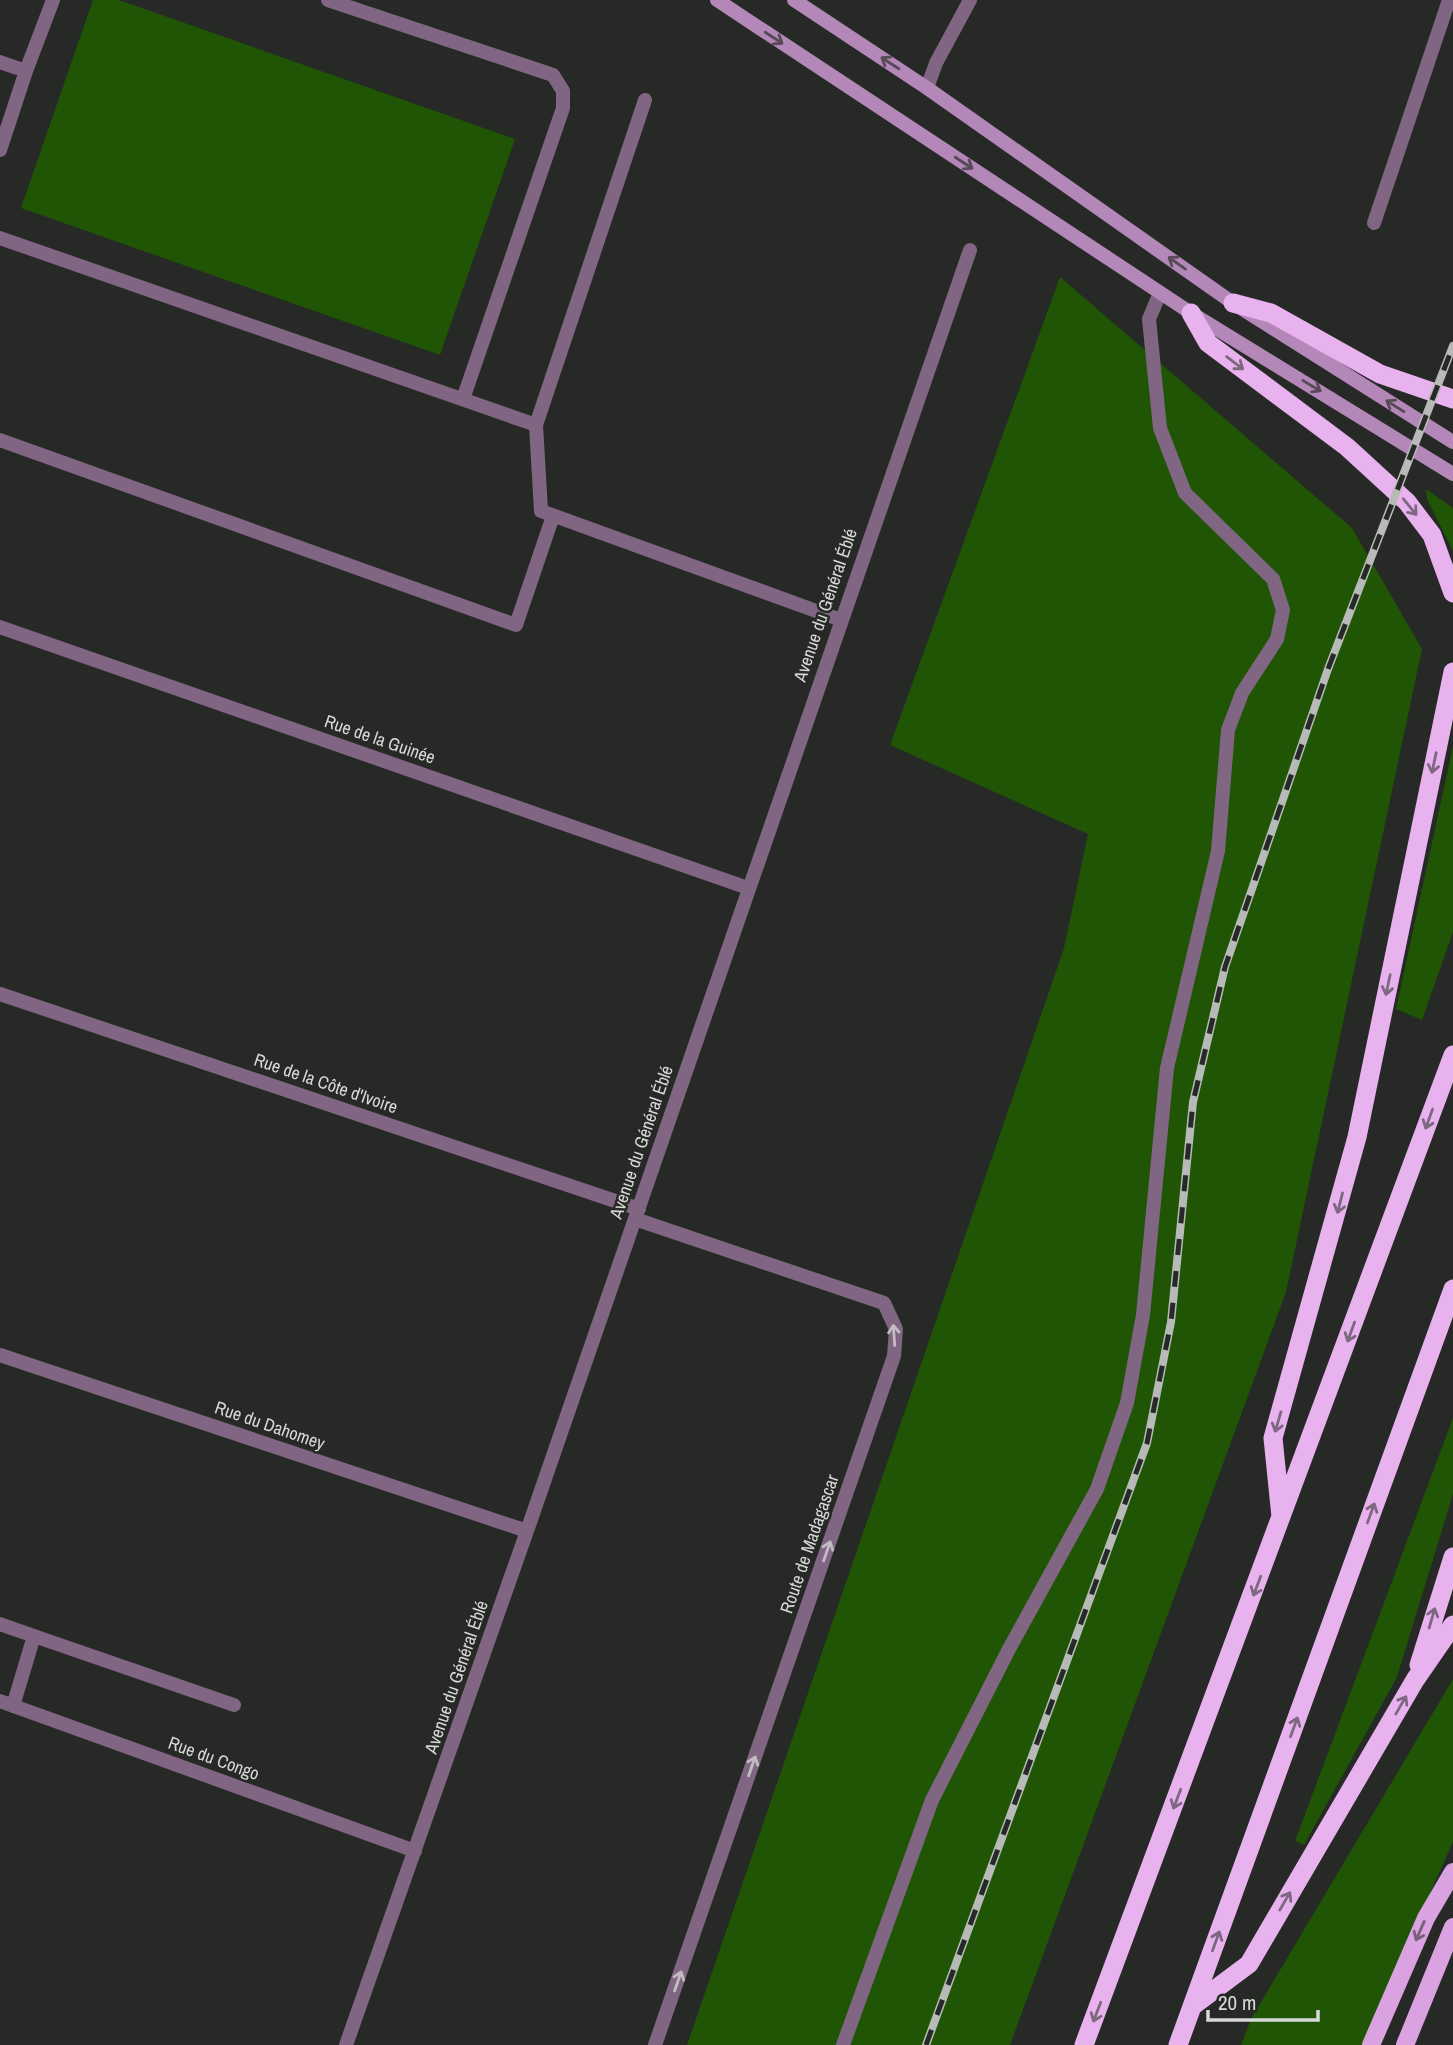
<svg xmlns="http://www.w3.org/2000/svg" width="1453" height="2045" viewBox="0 0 1453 2045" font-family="'Archivo Narrow',sans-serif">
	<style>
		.green { fill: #1f5505 }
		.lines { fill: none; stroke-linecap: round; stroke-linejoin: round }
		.service { stroke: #816684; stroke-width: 14 }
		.secondary { stroke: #b388b9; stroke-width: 14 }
		.primary { stroke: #daa2e1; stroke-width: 18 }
		.trunk { stroke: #e8b2ef; stroke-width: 19 }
		.rail-casing { stroke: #b8bab8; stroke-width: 8 }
		.rail { stroke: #272926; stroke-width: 5; stroke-dasharray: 16; stroke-linecap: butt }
		.oneway { stroke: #584a59 }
		.oneway2 { stroke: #7e6780 }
		.oneway3 { stroke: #c2bcc2 }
		.oneway4 { stroke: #785f7a }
		.labels { text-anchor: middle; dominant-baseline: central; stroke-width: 5; stroke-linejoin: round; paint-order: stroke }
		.street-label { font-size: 18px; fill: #d7d9d7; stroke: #272926 }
	</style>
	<rect width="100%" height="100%" fill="#272926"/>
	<path class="green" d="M93 0H119L515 139 440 355 21 208Z
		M1060 277 1352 528 1422 649 1286 1292 1010 2045H687L1064 948 1088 834 890 745Z
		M1426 489 1453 508V551L1427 499Z
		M1453 746V932L1422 1020 1396 1009Z
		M1453 1418V1494L1397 1677 1304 1845 1295 1841Z
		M1453 1679V1842L1362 2045H1241L1251 2019Z"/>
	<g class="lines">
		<path class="service" d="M328 0 553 75 563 91V108L463 399
			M0 62 26 71 0 150
			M26 71 53 0
			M927 88 936 63 970 0
			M1374 223 1449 0
			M0 238 536 425 645 100
			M536 425 541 511 841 620
			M0 440 516 625 553 516
			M0 627 748 888
			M0 994 639 1209
			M635 1219 884 1303 896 1329 894 1356 655 2045
			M0 1355 527 1531
			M0 1624 34 1636
			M0 1701 415 1851
			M13 1706 34 1636 234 1705
			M346 2045 527 1531 970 250
			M843 2045 932 1800 1009 1649 1097 1489 1127 1403 1143 1315 1167 1068 1218 851 1228 730 1242 693 1277 639 1283 610 1273 579 1185 493 1160 428 1149 319 1160 293"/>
		<path class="secondary" d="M717 0 1191 313 1453 474
			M794 0 927 88 1233 303 1453 442"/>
		<path class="primary" d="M1371 2045 1426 1918 1453 1872
			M1405 2045 1453 1927"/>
		<path class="trunk" d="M1233 303 1271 313 1380 374 1453 399
			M1191 313 1208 343 1347 447 1407 502 1432 535 1453 593
			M1281 1517 1273 1438 1357 1137 1453 672
			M1419 1665 1453 1557
			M1194 2005 1249 1964 1415 1680 1453 1625
			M1084 2045 1453 1055
			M1178 2045 1453 1289"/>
		<defs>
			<path id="rail" d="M926 2045 1147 1443 1171 1322 1193 1102 1225 967 1328 669 1453 346"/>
		</defs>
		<use href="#rail" class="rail-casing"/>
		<use href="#rail" class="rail"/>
	</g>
	<defs><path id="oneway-shaft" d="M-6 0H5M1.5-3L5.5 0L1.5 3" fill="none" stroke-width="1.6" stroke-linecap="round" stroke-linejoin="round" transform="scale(1.75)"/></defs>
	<g class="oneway">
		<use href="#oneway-shaft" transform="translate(774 38) rotate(33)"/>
		<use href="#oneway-shaft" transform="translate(890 63) rotate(-147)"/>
		<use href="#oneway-shaft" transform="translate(964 163) rotate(33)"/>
		<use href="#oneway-shaft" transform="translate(1177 263) rotate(-145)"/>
		<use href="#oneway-shaft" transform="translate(1312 386) rotate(31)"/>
		<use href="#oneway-shaft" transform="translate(1395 406) rotate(-148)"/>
	</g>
	<g class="oneway2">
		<use href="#oneway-shaft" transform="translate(1235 363) rotate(37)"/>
		<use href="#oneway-shaft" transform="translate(1410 507) rotate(51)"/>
		<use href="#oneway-shaft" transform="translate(1434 763) rotate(102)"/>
		<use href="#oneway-shaft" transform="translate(1388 985) rotate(102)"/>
		<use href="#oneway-shaft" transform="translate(1429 1119) rotate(110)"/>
		<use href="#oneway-shaft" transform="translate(1340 1203) rotate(104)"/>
		<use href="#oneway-shaft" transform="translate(1351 1332) rotate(110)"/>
		<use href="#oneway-shaft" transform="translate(1278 1422) rotate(106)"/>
		<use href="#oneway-shaft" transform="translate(1371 1513) rotate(-70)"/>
		<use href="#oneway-shaft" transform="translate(1257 1586) rotate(111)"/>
		<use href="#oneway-shaft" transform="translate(1432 1618) rotate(-74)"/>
		<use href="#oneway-shaft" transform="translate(1401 1705) rotate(-60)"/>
		<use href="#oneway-shaft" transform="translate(1294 1727) rotate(-70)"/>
		<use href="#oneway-shaft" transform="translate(1177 1799) rotate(111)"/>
		<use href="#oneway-shaft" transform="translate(1285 1901) rotate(-60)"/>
		<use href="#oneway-shaft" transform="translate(1216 1941) rotate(-70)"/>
		<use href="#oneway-shaft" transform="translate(1097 2012) rotate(111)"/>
	</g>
	<g class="oneway3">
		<use href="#oneway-shaft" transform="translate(894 1335) rotate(-94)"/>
		<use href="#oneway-shaft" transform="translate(827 1551) rotate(-71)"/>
		<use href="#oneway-shaft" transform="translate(752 1766) rotate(-71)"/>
		<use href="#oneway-shaft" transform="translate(678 1981) rotate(-71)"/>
	</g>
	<use class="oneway4" href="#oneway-shaft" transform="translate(1420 1931) rotate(114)"/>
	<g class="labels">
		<g class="street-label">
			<text transform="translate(825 605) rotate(-71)">Avenue du Général Éblé</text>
			<text transform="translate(380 739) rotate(19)">Rue de la Guinée</text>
			<text transform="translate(326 1083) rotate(19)">Rue de la Côte d'Ivoire</text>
			<text transform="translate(641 1142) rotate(-71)">Avenue du Général Éblé</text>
			<text transform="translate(270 1425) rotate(19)">Rue du Dahomey</text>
			<text transform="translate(809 1544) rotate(-71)">Route de Madagascar</text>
			<text transform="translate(456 1677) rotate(-71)">Avenue du Général Éblé</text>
			<text transform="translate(214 1758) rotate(20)">Rue du Congo</text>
		</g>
	</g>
	<path d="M1208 2010v10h110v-10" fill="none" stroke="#d7d9d7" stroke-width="3.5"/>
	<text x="1218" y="2010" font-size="21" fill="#d7d9d7" stroke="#272926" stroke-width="5" paint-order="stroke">20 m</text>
</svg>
